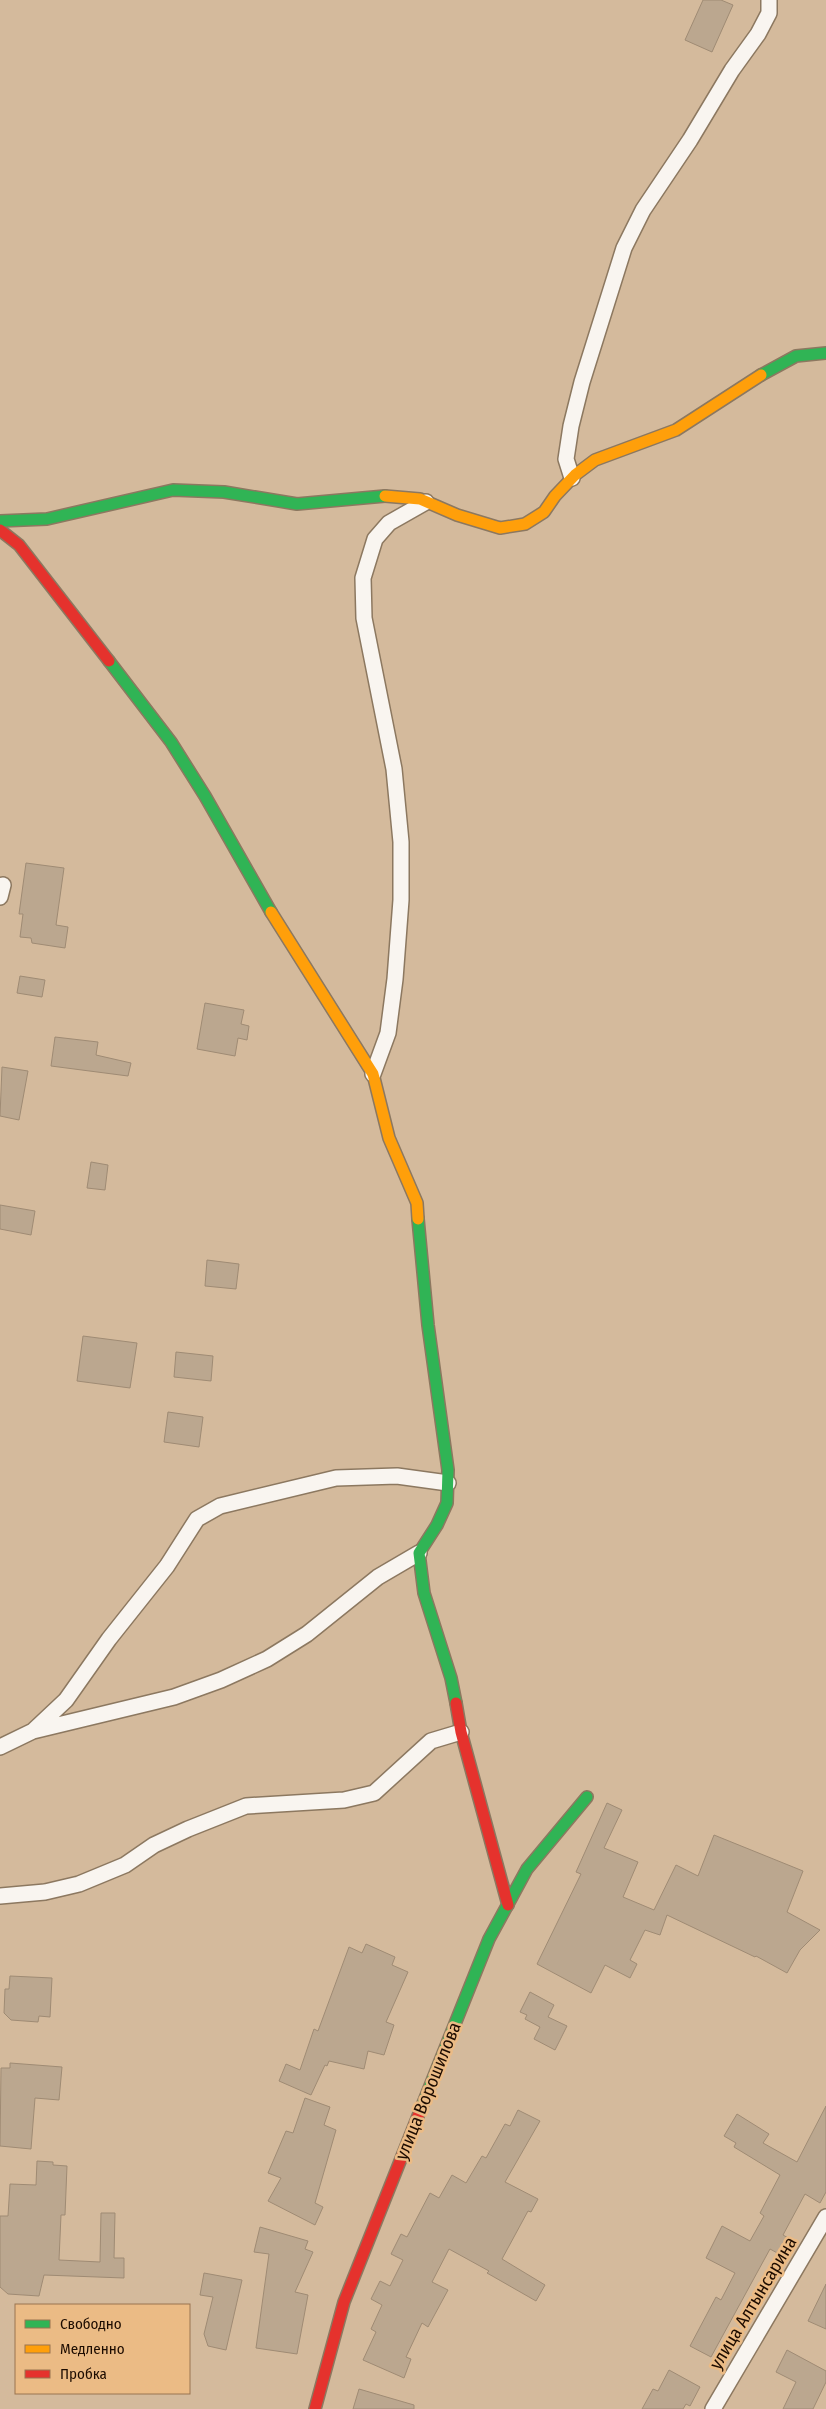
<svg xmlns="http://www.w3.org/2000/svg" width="826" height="2409" viewBox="0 0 826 2409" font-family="'Fira Sans Condensed',sans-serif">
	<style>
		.building { fill: #bba78f; stroke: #9f8b74 }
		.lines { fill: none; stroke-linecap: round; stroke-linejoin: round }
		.street-casing { stroke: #8c7860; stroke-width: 18 }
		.fast-casing { stroke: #8c7860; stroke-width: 14 }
		.slow-casing { stroke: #8c7860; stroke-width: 14 }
		.jam-casing { stroke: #8c7860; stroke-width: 14 }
		.street { stroke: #f9f5f0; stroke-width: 15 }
		.fast { stroke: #30b455; stroke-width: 11 }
		.slow { stroke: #ff9f0a; stroke-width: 11 }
		.jam { stroke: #e5322d; stroke-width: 11 }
		.labels { text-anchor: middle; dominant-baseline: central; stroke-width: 5; stroke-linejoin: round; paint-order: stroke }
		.street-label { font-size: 18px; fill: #1d0c00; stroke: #ebbb85 }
	</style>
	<rect width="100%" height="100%" fill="#d4ba9c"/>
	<path class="building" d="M703 0H721L733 5 712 52 685 40Z
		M26 863 64 868 56 925 68 927 65 948 32 943 31 938 20 937 23 914H19Z
		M20 976 45 980 42 997 17 993Z
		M205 1003 244 1010 241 1024 249 1026 247 1040 238 1038 235 1056 197 1049Z
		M55 1037 98 1042 96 1055 131 1063 128 1076 51 1066Z
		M2 1067 28 1071 19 1120 0 1116Z
		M91 1162 108 1165 105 1190 87 1188Z
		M0 1205 35 1211 31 1235 0 1229Z
		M207 1260 239 1264 236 1289 205 1286Z
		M83 1336 137 1343 130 1388 77 1381Z
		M176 1352 213 1356 211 1381 174 1377Z
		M168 1412 203 1417 199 1447 164 1442Z
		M607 1803 622 1810 604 1848 638 1862 623 1897 654 1910 676 1865 698 1876 714 1835 803 1871 787 1912 820 1930 800 1950 787 1973 756 1956 755 1957 667 1915 660 1935 645 1930 630 1960 637 1964 630 1978 605 1965 591 1993 537 1964 581 1874 576 1872Z
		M366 1944 395 1957 392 1965 408 1972 386 2022 394 2025 384 2055 368 2051 364 2069 329 2061 327 2066 325 2065 311 2095 279 2081 286 2064 300 2070 314 2029 318 2031 349 1947 362 1953Z
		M10 1976 52 1978 50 2017 39 2016 38 2022 11 2020 4 2013 5 1989H9Z
		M530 1992 554 2005 548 2017 567 2026 555 2050 534 2039 540 2027 525 2019 527 2015 520 2012Z
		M10 2063 62 2067 59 2100 35 2098 31 2149 0 2146 1 2068H10Z
		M305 2098 330 2107 324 2125 336 2130 315 2203 323 2207 315 2225 268 2201 281 2178 268 2173 286 2131 293 2133Z
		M826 2106V2192L820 2203 805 2194 783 2235 790 2239 781 2255 770 2249 711 2357 690 2346 716 2297 721 2300 735 2273 706 2258 722 2226 750 2241 764 2216 760 2213 780 2175 734 2147 736 2143 724 2136 737 2114 769 2134 763 2143 797 2162Z
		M518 2110 540 2121 505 2182 538 2199 531 2212 528 2211 502 2259 545 2285 536 2301 487 2273 489 2271 449 2249 432 2282 448 2290 428 2327 422 2323 406 2357 411 2359 404 2378 363 2360 376 2332 371 2329 382 2305 371 2299 380 2281 390 2286 403 2260 391 2254 401 2234 407 2237 430 2193 439 2198 452 2175 466 2183 482 2156 486 2158 505 2124 510 2126Z
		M37 2161 53 2162V2165L67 2166 65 2215H61L59 2260 100 2262 101 2213H115L114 2258H124V2278L44 2275 39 2296 8 2294 0 2287V2216H8L10 2184 36 2185Z
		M260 2227 308 2241 305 2249 313 2252 295 2292 308 2295 297 2354 256 2348 269 2254 254 2252Z
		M204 2273 242 2280 226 2350 208 2346 204 2334 213 2297 200 2295Z
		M826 2284V2329L808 2321Z
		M787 2350 826 2371V2382L813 2409H783L796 2382 776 2372Z
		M669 2370 700 2387 690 2406 686 2404 683 2409H642L653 2389 658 2391Z
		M359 2389 414 2405V2409H353Z"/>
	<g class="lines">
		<defs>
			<path id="street" d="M572 478 566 459 571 426 582 382 624 248 643 210 690 140 732 70 758 34 769 13V0
				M0 897 3 885
				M373 1074 388 1033 395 979 401 900V842L394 769 364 618 363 578 375 539 389 523 426 502
				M33 1731 66 1700 109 1639 167 1566 197 1519 220 1506 336 1478 397 1476 448 1483
				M0 1747 33 1731 174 1697 221 1680 267 1659 307 1634 378 1577 419 1553
				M0 1896 45 1892 79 1884 125 1865 154 1845 188 1829 246 1806 344 1800 374 1793 431 1741 461 1732
				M713 2409 826 2217"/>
			<path id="fast" d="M761 375 796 356 826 353
				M0 521 47 519 173 490 224 492 297 504 385 496
				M109 661 171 742 205 796 271 912
				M418 1219 428 1325 448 1470 447 1503 437 1525 419 1553 424 1593 451 1678 456 1703
				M422 2106 489 1939 527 1869 587 1797"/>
			<path id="slow" d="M385 496 420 499 457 515 500 528 525 524 544 512 555 496 575 475 595 460 676 430 761 375
				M271 912 373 1074 389 1138 417 1203 418 1219"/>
			<path id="jam" d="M0 530 19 545 109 661
				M456 1703 461 1732 508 1905
				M315 2409 344 2302 422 2106"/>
		</defs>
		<use href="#street" class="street-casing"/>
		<use href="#fast" class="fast-casing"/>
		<use href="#slow" class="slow-casing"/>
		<use href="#jam" class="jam-casing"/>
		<use href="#street" class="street"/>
		<use href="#fast" class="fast"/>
		<use href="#slow" class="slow"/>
		<use href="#jam" class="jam"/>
	</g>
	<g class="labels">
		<g class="street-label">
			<text transform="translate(428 2091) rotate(-68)">улица Ворошилова</text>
			<text transform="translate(753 2303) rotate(-59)">улица Алтынсарина</text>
		</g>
	</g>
	<rect x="15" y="2304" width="175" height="90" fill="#ebbb85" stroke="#997550"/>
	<rect x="25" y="2320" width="25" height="8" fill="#30b455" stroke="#997550"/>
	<text x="60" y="2329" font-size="15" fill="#1d0c00">Свободно</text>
	<rect x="25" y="2345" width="25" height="8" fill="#ff9f0a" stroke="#997550"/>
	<text x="60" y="2354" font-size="15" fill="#1d0c00">Медленно</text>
	<rect x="25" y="2370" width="25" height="8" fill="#e5322d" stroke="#997550"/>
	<text x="60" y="2379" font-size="15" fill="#1d0c00">Пробка</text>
</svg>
